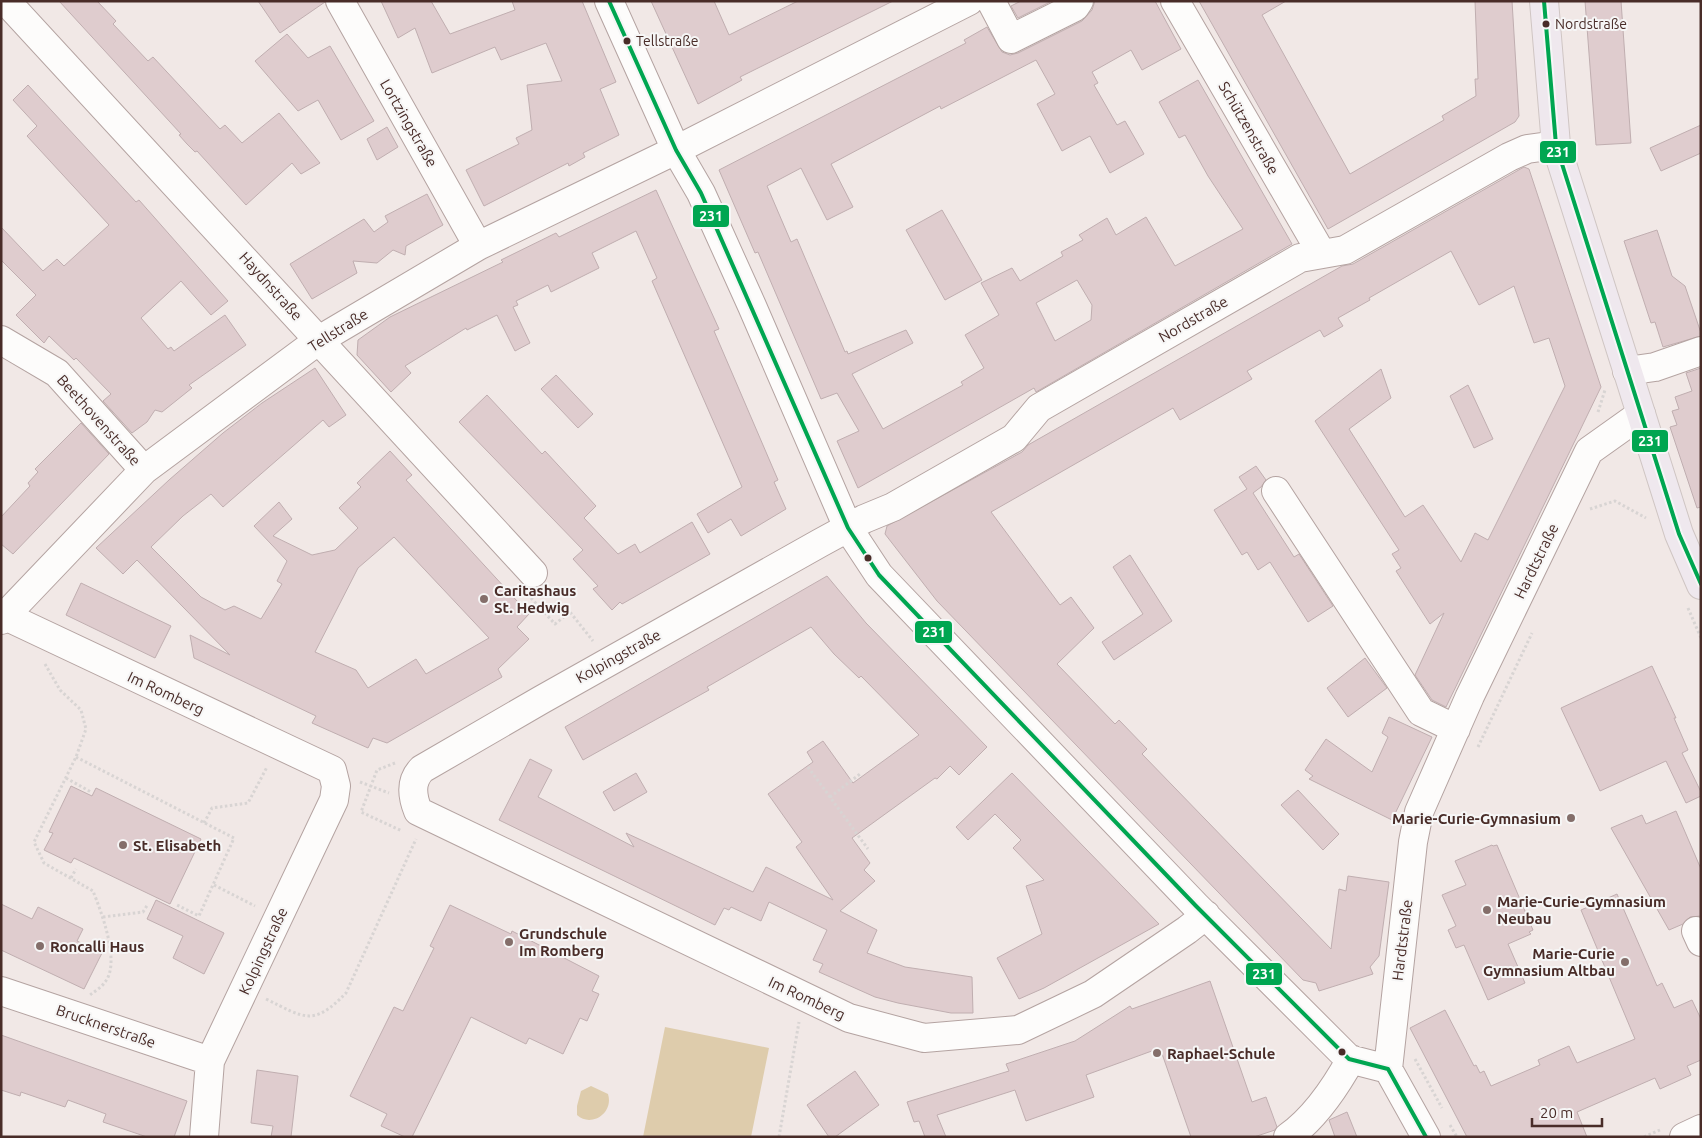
<svg xmlns="http://www.w3.org/2000/svg" width="1702" height="1138" viewBox="0 0 1702 1138" font-family="Ubuntu,sans-serif">
	<style>
		.green { fill: #deccac }
		.building { fill: #dfccce; stroke: #c0aeb0; fill-rule: evenodd }
		.lines { fill: none; stroke-linecap: round; stroke-linejoin: round }
		.minor-casing { stroke: #b4a3a1; stroke-width: 30 }
		.major-casing { stroke: #cfc5c3; stroke-width: 30 }
		.path { stroke: #d8d4d3; stroke-width: 3; stroke-dasharray: 2.5 2.5; stroke-linecap: butt }
		.minor { stroke: #fdfcfb; stroke-width: 28 }
		.major { stroke: #efe8ee; stroke-width: 28 }
		.bus-1-casing { stroke: #f6f6f6; stroke-width: 8 }
		.bus-1 { stroke: #00a651; stroke-width: 4 }
		.bus-dot { fill: #492c28; stroke: #f6f6f6; stroke-width: 2 }
		.poi-dot { fill: #846e6a; stroke: #f6f6f6; stroke-width: 2 }
		.labels { text-anchor: middle; dominant-baseline: central; stroke-width: 4; stroke-linejoin: round; paint-order: stroke }
		.bus-label { font-size: 14px; fill: #492c28; stroke: #f6f6f6; text-anchor: start }
		.street-label { font-size: 15px; fill: #492c28; stroke: #f6f6f6 }
		.poi-label { font-size: 15px; font-weight: bold; fill: #492c28; stroke: #f6f6f6; text-anchor: start }
		.line-badge { stroke: #f6f6f6; stroke-width: 2 }
		.badge-label { font-size: 14px; text-anchor: middle; font-weight: bold; fill: #fff }
	</style>
	<rect width="100%" height="100%" fill="#f1e8e6"/>
	<path class="green" d="M665 1027 769 1048 751 1137H643Z
		M591 1086 608 1094C614 1113 591 1128 577 1115V1106L581 1091Z"/>
	<path class="building" d="M59 1H97L116 21 113 24 148 61 153 57 220 129 225 125 242 143 279 113 320 163 301 174 292 163 246 205 197 151 195 152 187 144 179 135 181 134Z
		M258 1H324L325 2 280 33Z
		M381 1H431L450 34 515 10 512 1H582L616 82 600 89 619 135 583 153 585 157 569 166 568 163 484 206 466 170 519 144 516 138 532 130 527 85 562 81 546 43 501 60 495 47 432 73 415 28 398 38Z
		M651 1H714L729 35 798 1H893L740 77 742 80 698 104Z
		M1021 1H1052L1018 18 1011 6Z
		M1095 1H1155L1181 49 1142 70 1131 50 1092 72 1098 83 1094 85 1117 125 1125 121 1144 154 1110 173 1090 136 1062 151 1037 104 1055 94 1036 60 941 109 940 106 831 164 853 207 827 220 801 168 767 186 791 242 797 239 845 352 847 351 848 354 906 330 913 343 852 374 883 429 963 385 961 382 984 368 965 335 999 315 981 283 1012 268 1020 281 1063 256 1061 252 1083 240 1079 235 1107 218 1116 235 1146 217 1175 266 1243 229 1208 176 1185 135 1179 138 1159 102 1198 80 1292 244 1036 392 1034 388 858 488 837 441 859 431 837 393 821 399 758 252 755 253 719 170 966 43 964 40 987 27 1002 52 1010 55 1018 53 1082 21 1092 10ZM1077 280 1092 305 1091 320 1055 341 1036 303Z
		M1199 1H1286L1262 15 1350 174 1444 120 1442 116 1476 96 1475 79H1478L1475 1H1512L1519 116 1515 122 1328 229Z
		M1585 1H1621L1631 143 1596 145Z
		M287 34 308 58 330 46 374 121 341 140 318 100 298 111 255 61Z
		M28 85 136 202 139 200 228 301 211 315 181 281 141 318 168 349 171 347 174 351 225 315 246 345 189 385 192 388 162 412 155 410 147 422 132 433 103 401 111 394 76 358 74 360 49 336 44 343 16 315 36 295 1 260V227L43 271 57 259 64 266 109 225 27 136 37 126 13 100Z
		M1701 125V153L1661 171 1650 148Z
		M387 127 398 147 377 160 367 139Z
		M1524 167 1529 169 1601 387 1446 707 1432 700 1415 675 1444 613 1430 624 1396 571 1401 568 1392 554 1399 550 1315 421 1381 369 1391 398 1349 429 1405 517 1423 505 1461 562 1475 533 1488 540 1565 386 1549 338 1534 343 1514 286 1479 305 1451 251 1369 298 1370 300 1338 318 1343 326 1324 337 1320 330 1247 371 1252 379 1180 420 1173 408 991 512 1060 605 1071 597 1094 628 1057 664 1115 724 1119 720 1147 749 1142 754 1331 949 1339 889 1346 891 1348 876 1389 882 1379 956 1370 967 1373 974 1319 991 1316 983 1303 980 937 601 885 534 887 526 1022 452 1028 445 1342 266 1353 264Z
		M656 190 719 329 714 331 778 480 774 482 786 509 741 536 731 519 708 533 697 514 742 487 652 281 657 278 636 231 592 253 599 268 551 292 548 285 516 301 518 305 513 307 530 343 515 351 497 315 467 330 466 328 405 366 411 373 391 392 357 355 358 340 390 317 503 262 501 260 556 233 559 237Z
		M427 194 443 225 406 246 405 255 393 250 377 263 353 261 357 273 312 299 290 264 364 219 374 232 388 222 385 216Z
		M942 210 982 280 945 300 906 230Z
		M1657 230 1672 276 1685 286 1701 333V336L1663 347 1655 322 1651 323 1624 241Z
		M315 368 346 415 329 427 323 420 223 507 211 494 183 516 151 547 201 597 225 610 234 606 261 619 282 584 277 581 287 561 254 526 279 502 292 519 273 536 312 555 335 550 358 528 339 508 361 487 357 483 390 451 412 475 406 480 529 614 517 627 529 639 498 669 502 677 387 743 373 738 368 748 312 723 316 716 194 658 190 635 230 655 137 560 123 574 96 548 169 480 223 433 262 403ZM394 537 489 638 426 674 416 659 368 688 356 670 315 652 358 568Z
		M1701 368V507L1697 508 1670 427 1677 425 1672 411 1679 409 1675 397 1692 391 1686 373Z
		M556 375 593 414 578 428 541 389Z
		M1468 385 1493 439 1474 448 1450 396Z
		M487 395 542 454 545 451 596 506 584 518 618 554 635 544 640 553 692 522 710 554 622 604 620 602 612 610 593 589 598 586 573 559 583 550 459 422Z
		M81 423 109 454 13 554 1 544V517L30 486 28 483 38 472 35 469Z
		M1256 466 1266 480 1261 487 1253 493 1294 557 1299 554 1333 606 1308 622 1270 562 1258 570 1247 552 1242 555 1214 510 1247 489 1239 477Z
		M1130 555 1172 621 1114 660 1102 642 1143 614 1113 567Z
		M827 576 866 623 987 747 959 775 950 766 937 779 935 778 852 838 870 863 864 870 875 881 840 911 877 930 867 953 905 967 972 977 973 1013H951L898 1003 875 997 819 972 823 964 813 960 827 930 769 902 761 921 731 907 729 910 724 908 715 925 499 820 530 759 552 770 538 797 634 847 626 833 753 892 766 867 833 900 796 847 802 842 768 794 813 762 807 752 823 741 853 783 919 735 861 676 859 678 834 654 811 627 707 687 709 690 583 760 565 727Z
		M81 583 171 626 155 658 66 615Z
		M1365 658 1387 688 1348 717 1327 688Z
		M1652 666 1676 718H1674L1688 750 1682 753 1701 792V796L1686 803 1666 761 1600 791 1561 708Z
		M1389 717 1432 737 1392 820 1309 779 1313 776 1305 770 1326 739 1372 772 1388 737 1382 733Z
		M636 773 647 792 614 811 603 792Z
		M1012 773 1159 924 1044 988 1019 999 997 958 1042 934 1026 886 1044 880 1013 848 1021 840 995 814 968 840 956 827Z
		M71 786 92 796 96 788 201 839 170 904 74 858 71 863 44 850 53 833 49 832Z
		M1298 790 1339 834 1323 850 1281 805Z
		M1676 811 1701 869V916L1690 917 1683 924 1669 930 1611 828 1642 815 1646 824Z
		M1492 845 1493 846 1497 845 1533 930 1529 932 1531 934 1508 944 1525 983 1488 1000 1464 945 1456 948 1448 930 1456 926 1442 895 1466 885 1455 861Z
		M1617 894 1657 986 1662 983 1674 1008 1692 1000 1701 1019V1060L1687 1066 1691 1075 1660 1089 1655 1078 1577 1112 1587 1137H1467L1410 1028 1445 1010 1474 1066 1476 1065 1480 1073 1484 1071 1491 1086 1540 1065 1538 1060 1569 1046 1577 1063 1635 1039 1581 910Z
		M156 900 224 933 204 974 173 958 183 936 147 919Z
		M1 904 32 919 38 907 83 929 77 941 102 953 84 989 1 950Z
		M450 905 511 934 512 931 599 976 592 991 599 994 587 1021 580 1018 563 1054 529 1038 526 1044 471 1017 412 1137H405L381 1126 387 1114 350 1096 394 1007 403 1011 434 948 430 946Z
		M1210 981 1252 1102 1266 1097 1277 1127 1275 1130 1254 1137H1191L1160 1048 1086 1075 1094 1097 1026 1121 1015 1090 937 1115 946 1137H925L919 1121 914 1122 907 1102 1009 1071 1006 1064 1075 1041 1130 1006 1132 1009Z
		M1 1035 187 1101 174 1137H147L103 1122 106 1114 68 1100 65 1107 21 1092 20 1096 1 1090Z
		M257 1070 298 1076 291 1137H271L273 1126 251 1123Z
		M855 1071 879 1105 835 1137H829L807 1105Z
		M1347 1112 1357 1137H1335L1329 1120Z"/>
	<g class="lines">
		<defs>
			<path id="minor" d="M6 1 533 573
				M340 1 478 246
				M609 1 676 150 701 193 752 306 848 528 879 575 1196 906 1349 1059 1388 1069 1426 1137
				M991 1 1011 39 1075 7 1079 1
				M1175 1 1322 254
				M1 340 57 373 144 470
				M1627 371 1655 367 1701 351
				M1276 491 1421 712 1456 729
				M1 614 332 770 336 786 334 800 210 1061 204 1137
				M1 620 144 470 319 340 478 246 676 150 969 1
				M1206 915 1187 930 1093 994 1018 1030 924 1038 849 1018 424 814 418 811C412 796 410 781 422 769L541 700 820 543 864 519 893 507 1014 438 1039 408 1300 258 1345 250 1509 157 1527 149 1556 145
				M1696 931 1701 942
				M1 991 210 1061
				M1388 1069 1413 842 1419 812 1470 696 1589 451 1641 414
				M1288 1137C1315 1118 1335 1088 1351 1059
				M1684 1137 1701 1129"/>
			<path id="major" d="M1544 1 1556 145 1679 534 1701 585"/>
		</defs>
		<use href="#minor" class="minor-casing"/>
		<use href="#major" class="major-casing"/>
		<path class="path" d="M1598 412 1605 390
			M1590 509 1615 501 1646 518
			M531 598 555 624 570 612 593 641
			M1688 608 1701 638
			M45 664 60 690 81 710 86 729 76 757 34 842 44 863 93 891C101 911 121 963 105 982 102 987 95 991 90 995
			M1478 747 1532 633
			M76 757 234 838 199 916 175 904
			M395 763 377 770 361 812 402 831
			M808 767 868 849
			M66 778 91 792
			M360 782 389 793
			M830 797 860 774
			M204 823 212 808 248 803 267 767
			M71 878 76 869
			M214 885 255 906
			M103 917 143 912 148 904
			M266 999C305 1018 313 1027 346 993L416 839
			M1415 1059 1442 1108
			M1450 1125 1457 1137
			M779 1137 799 1022
			M1644 1137 1660 1130"/>
		<use href="#minor" class="minor"/>
		<use href="#major" class="major"/>
		<defs>
			<path id="bus-1" d="M609 1 676 150 701 193 848 528 879 575 1196 906 1349 1059 1388 1069 1426 1137
				M1544 1 1556 145 1679 534 1701 584"/>
		</defs>
		<use href="#bus-1" class="bus-1-casing"/>
		<use href="#bus-1" class="bus-1"/>
	</g>
	<g class="bus-dot">
		<circle cx="1546" cy="24" r="4.5"/>
		<circle cx="627" cy="41" r="4.5"/>
		<circle cx="868" cy="558" r="4.5"/>
		<circle cx="1342" cy="1052" r="4.5"/>
	</g>
	<g class="poi-dot">
		<circle cx="484" cy="599" r="5"/>
		<circle cx="1571" cy="818" r="5"/>
		<circle cx="123" cy="845" r="5"/>
		<circle cx="1487" cy="910" r="5"/>
		<circle cx="509" cy="942" r="5"/>
		<circle cx="40" cy="946" r="5"/>
		<circle cx="1625" cy="962" r="5"/>
		<circle cx="1157" cy="1053" r="5"/>
	</g>
	<g class="labels">
		<g class="bus-label">
			<text x="1555" y="24">Nordstraße</text>
			<text x="636" y="41">Tellstraße</text>
		</g>
		<g class="street-label">
			<text transform="translate(409 123) rotate(60)">Lortzingstraße</text>
			<text transform="translate(1249 128) rotate(60)">Schützenstraße</text>
			<text transform="translate(271 286) rotate(48)">Haydnstraße</text>
			<text transform="translate(1193 319) rotate(-30)">Nordstraße</text>
			<text transform="translate(338 330) rotate(-32)">Tellstraße</text>
			<text transform="translate(99 420) rotate(48)">Beethovenstraße</text>
			<text transform="translate(1536 561) rotate(-64)">Hardtstraße</text>
			<text transform="translate(618 656) rotate(-29)">Kolpingstraße</text>
			<text transform="translate(166 693) rotate(25)">Im Romberg</text>
			<text transform="translate(1402 940) rotate(-83)">Hardtstraße</text>
			<text transform="translate(263 951) rotate(-65)">Kolpingstraße</text>
			<text transform="translate(807 998) rotate(25)">Im Romberg</text>
			<text transform="translate(106 1026) rotate(19)">Brucknerstraße</text>
		</g>
		<g class="poi-label">
			<text x="494" y="590">Caritashaus<tspan x="494" dy="17">St. Hedwig</tspan></text>
			<text x="1561" y="818" text-anchor="end">Marie-Curie-Gymnasium</text>
			<text x="133" y="845">St. Elisabeth</text>
			<text x="1497" y="901">Marie-Curie-Gymnasium<tspan x="1497" dy="17">Neubau</tspan></text>
			<text x="519" y="933">Grundschule<tspan x="519" dy="17">Im Romberg</tspan></text>
			<text x="50" y="946">Roncalli Haus</text>
			<text x="1615" y="953" text-anchor="end">Marie-Curie<tspan x="1615" dy="17">Gymnasium Altbau</tspan></text>
			<text x="1167" y="1053">Raphael-Schule</text>
		</g>
	</g>
	<g class="line-badge">
		<rect x="1539" y="140" width="38" height="24" rx="5" fill="#00a651"/>
		<rect x="692" y="204" width="38" height="24" rx="5" fill="#00a651"/>
		<rect x="1631" y="429" width="38" height="24" rx="5" fill="#00a651"/>
		<rect x="914" y="620" width="39" height="24" rx="5" fill="#00a651"/>
		<rect x="1245" y="962" width="38" height="24" rx="5" fill="#00a651"/>
	</g>
	<g class="badge-label">
		<text x="1558" y="157">231</text>
		<text x="711" y="221">231</text>
		<text x="1650" y="446">231</text>
		<text x="934" y="637">231</text>
		<text x="1264" y="979">231</text>
	</g>
	<rect width="1702" height="1138" fill="none" stroke="#492c28" stroke-width="5"/>
	<path d="M1532 1118v8h70v-8" fill="none" stroke="#492c28" stroke-width="2.5"/>
	<text x="1540" y="1118" font-size="15" fill="#492c28" stroke="#f6f6f6" stroke-width="4" paint-order="stroke">20 m</text>
</svg>
